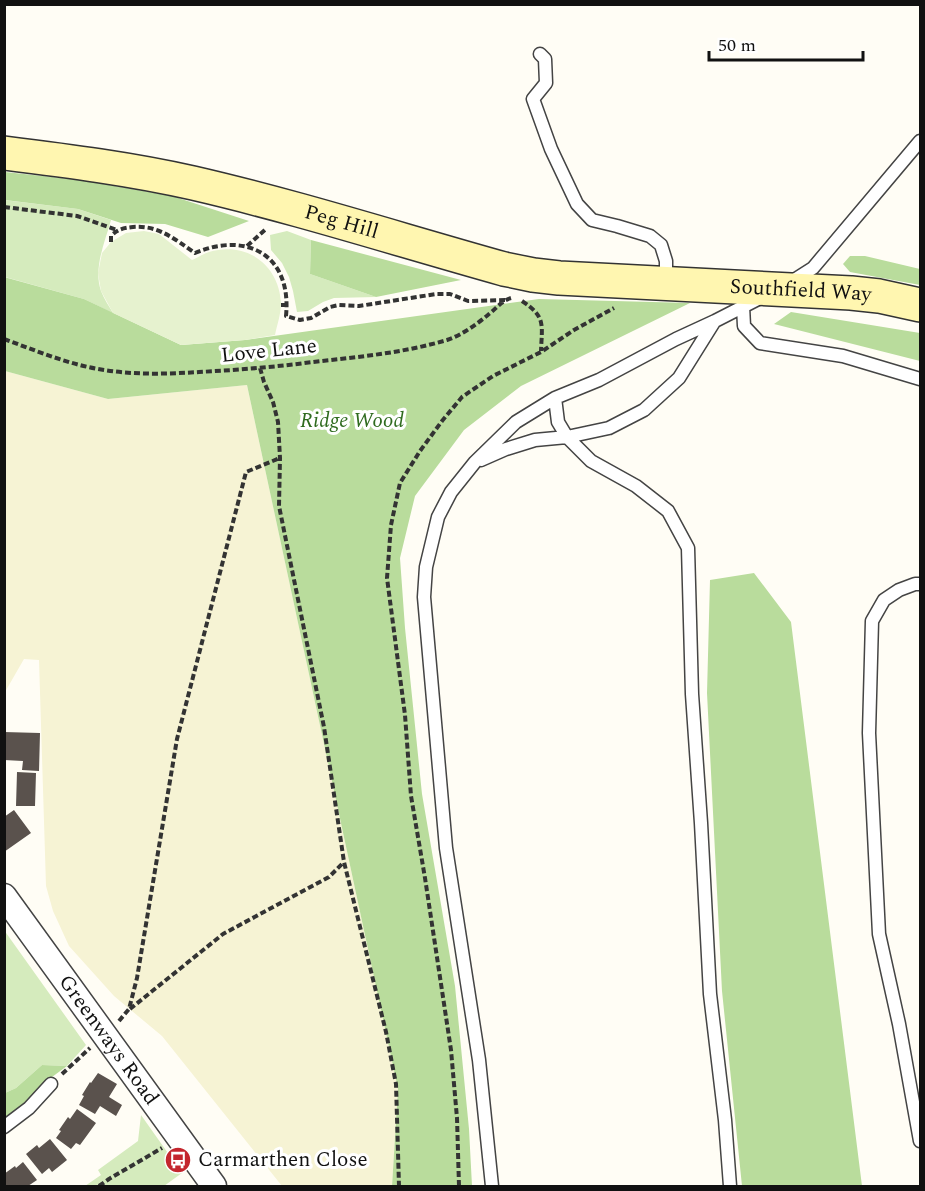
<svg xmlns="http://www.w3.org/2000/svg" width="925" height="1191" viewBox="0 0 925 1191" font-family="Spectral,serif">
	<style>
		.farmland { fill: #f6f3d4 }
		.green { fill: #d5ebbd }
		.forest { fill: #b9dc9c }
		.pitch { fill: #e6f2cf }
		.building { fill: #5a524d }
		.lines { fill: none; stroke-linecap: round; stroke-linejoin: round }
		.service-casing { stroke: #444; stroke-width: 15 }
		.minor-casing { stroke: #444; stroke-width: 27 }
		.secondary-casing { stroke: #333; stroke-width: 36 }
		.path { stroke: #333; stroke-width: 4; stroke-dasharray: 6 3; stroke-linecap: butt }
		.service { stroke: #fff; stroke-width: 12 }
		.minor { stroke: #fff; stroke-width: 24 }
		.secondary { stroke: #fff6b0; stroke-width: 33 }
		.labels { text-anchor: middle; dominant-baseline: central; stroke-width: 6; stroke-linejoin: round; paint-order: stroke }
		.street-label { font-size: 21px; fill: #111; stroke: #fff }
		.park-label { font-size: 21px; font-style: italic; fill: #2f6b1f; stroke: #fff }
		.poi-label { font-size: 21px; fill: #111; stroke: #fff; text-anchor: start }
	</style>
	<rect width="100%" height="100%" fill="#fffdf5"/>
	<path class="farmland" d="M5 371 108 399 247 385 398 1089 392 1186H282L162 1036 114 996 69 946 53 911 46 886 39 660 24 659 5 692Z"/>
	<path class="green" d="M4 200 78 209 111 220C105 242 93 268 101 291 104 299 109 306 113 313L84 299 5 277Z
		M287 231 311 240 310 274 376 297 334 298 323 302 308 311 297 312 293 291 289 277 282 263 271 250 270 235Z
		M4 930 86 1045 67 1066 42 1065 16 1088 5 1093Z
		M141 1115 182 1173 164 1186H85L101 1175 98 1170 138 1141Z"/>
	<path class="forest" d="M5 172 80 180 172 196 249 221 208 237 165 224 121 223 78 209 5 200Z
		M311 240 461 280 376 297 310 274Z
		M850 256H865L920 269V285L850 272 843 264Z
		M4 277 84 299 181 345 245 340 539 299 690 303 521 386 464 430 415 496 400 558 405 628 422 794 455 986 469 1129 472 1186H392L398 1089 247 385 108 399 5 371Z
		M791 312 920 333V361L774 324Z
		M754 573 791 622 862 1186H742L722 991 707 693 710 580Z
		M42 1065 67 1066 52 1077 25 1104 5 1118V1093L16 1088Z"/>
	<path class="pitch" d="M144 231 159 234 192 260C197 258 203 254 209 252 246 241 279 264 281 303 281 314 277 325 275 335L245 340 181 345 113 313 101 291 98 273 102 253 111 242 126 233Z"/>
	<path class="building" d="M4 732 40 733 39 771 22 770 23 761 4 760Z
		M17 772 36 773 35 806H16Z
		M14 810 31 833 4 852V817Z
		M98 1073 117 1084 109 1097 122 1105 116 1116 100 1106 95 1114 79 1105 84 1096 82 1095 90 1082 91 1083Z
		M77 1109 96 1123 80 1145 76 1143 71 1149 56 1138 61 1131 59 1130 68 1117 70 1119Z
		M50 1139 67 1160 52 1172 49 1168 42 1174 26 1154 37 1145 39 1148Z
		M23 1162 37 1180 28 1186H6L4 1184V1174L15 1166 16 1168Z"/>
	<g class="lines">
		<defs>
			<path id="service" d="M540 54 545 59 546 83 533 99 551 149 577 204 592 220 617 226 650 236 661 245 666 261V282
				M791 282 813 268 920 141
				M743 306 744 326 760 343 843 356 920 379
				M555 398 558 422 567 437 591 461 636 486 668 511 688 548 692 694 701 823 710 994 725 1120 730 1186
				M481 460 506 449 535 440 567 437 609 428 644 410 679 378 714 322
				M920 584H915L899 590 884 600 872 621 869 733 879 934 899 1024 920 1141
				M4 1127 29 1108 51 1084
				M492 1186 479 1060 446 848 424 597 426 567 438 517 451 492 475 462 516 422 555 398 599 380 676 339 715 321 760 298"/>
			<g id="minor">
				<path id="s1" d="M4 896 214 1186"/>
			</g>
			<g id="secondary">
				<path id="s2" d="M4 153C68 161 131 169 193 183 297 207 400 240 504 269L533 275 559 278 851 293 879 296 920 305"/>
			</g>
		</defs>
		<use href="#service" class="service-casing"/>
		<use href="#minor" class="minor-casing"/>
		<use href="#secondary" class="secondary-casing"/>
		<path class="path" d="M4 207 77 216 117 230
			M111 242V236C118 229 123 228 133 227 159 225 174 239 195 253 247 231 292 255 286 316L300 320 311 318 330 307 339 305 359 306 436 294H450L468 301 505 300
			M247 246 267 228
			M522 301C546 317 542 324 541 351
			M281 305H287
			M4 339C37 351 70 365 104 370 136 375 168 374 199 372 237 370 275 367 313 362 358 357 403 353 447 340 462 335 477 324 489 314 497 308 501 301 511 298
			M260 368 264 382 273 402 278 422 280 458 279 506 324 727 344 862 386 1032 396 1084 399 1186
			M130 1009 223 934 329 877 344 862
			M119 1021 129 1009 137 978 177 739 246 472 280 458
			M62 1074 90 1048
			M99 1186 109 1179 162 1148
			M459 1186 457 1118 451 1050 425 878 411 796 405 715 387 578 391 525 400 483 420 451 442 421 462 397 493 376 541 352 574 330 614 308"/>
		<use href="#service" class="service"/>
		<use href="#minor" class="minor"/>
		<use href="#secondary" class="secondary"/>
	</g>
	<defs>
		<symbol id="bus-disc" viewBox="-11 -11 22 22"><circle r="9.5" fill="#c4262e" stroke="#fff"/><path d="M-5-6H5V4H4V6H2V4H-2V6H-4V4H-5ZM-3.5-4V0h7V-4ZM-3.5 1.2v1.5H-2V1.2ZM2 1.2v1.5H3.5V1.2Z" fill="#fff"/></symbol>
	</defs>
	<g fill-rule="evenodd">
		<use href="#bus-disc" x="163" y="1145" width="30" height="30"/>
	</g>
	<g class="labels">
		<g class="street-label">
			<text stroke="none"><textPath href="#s2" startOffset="345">Peg Hill</textPath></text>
			<text stroke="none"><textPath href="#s2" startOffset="812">Southfield Way</textPath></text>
			<text transform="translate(269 351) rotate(-6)">Love Lane</text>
			<text stroke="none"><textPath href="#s1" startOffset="178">Greenways Road</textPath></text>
		</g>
		<g class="park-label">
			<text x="352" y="421">Ridge Wood</text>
		</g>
		<g class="poi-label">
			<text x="198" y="1160">Carmarthen Close</text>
		</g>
	</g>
	<rect width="925" height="1191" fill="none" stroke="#111111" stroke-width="12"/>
	<path d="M709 51v9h154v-9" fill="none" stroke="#111111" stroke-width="3"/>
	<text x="718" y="51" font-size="18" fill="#111111" stroke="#ffffff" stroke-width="4.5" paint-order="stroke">50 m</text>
</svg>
